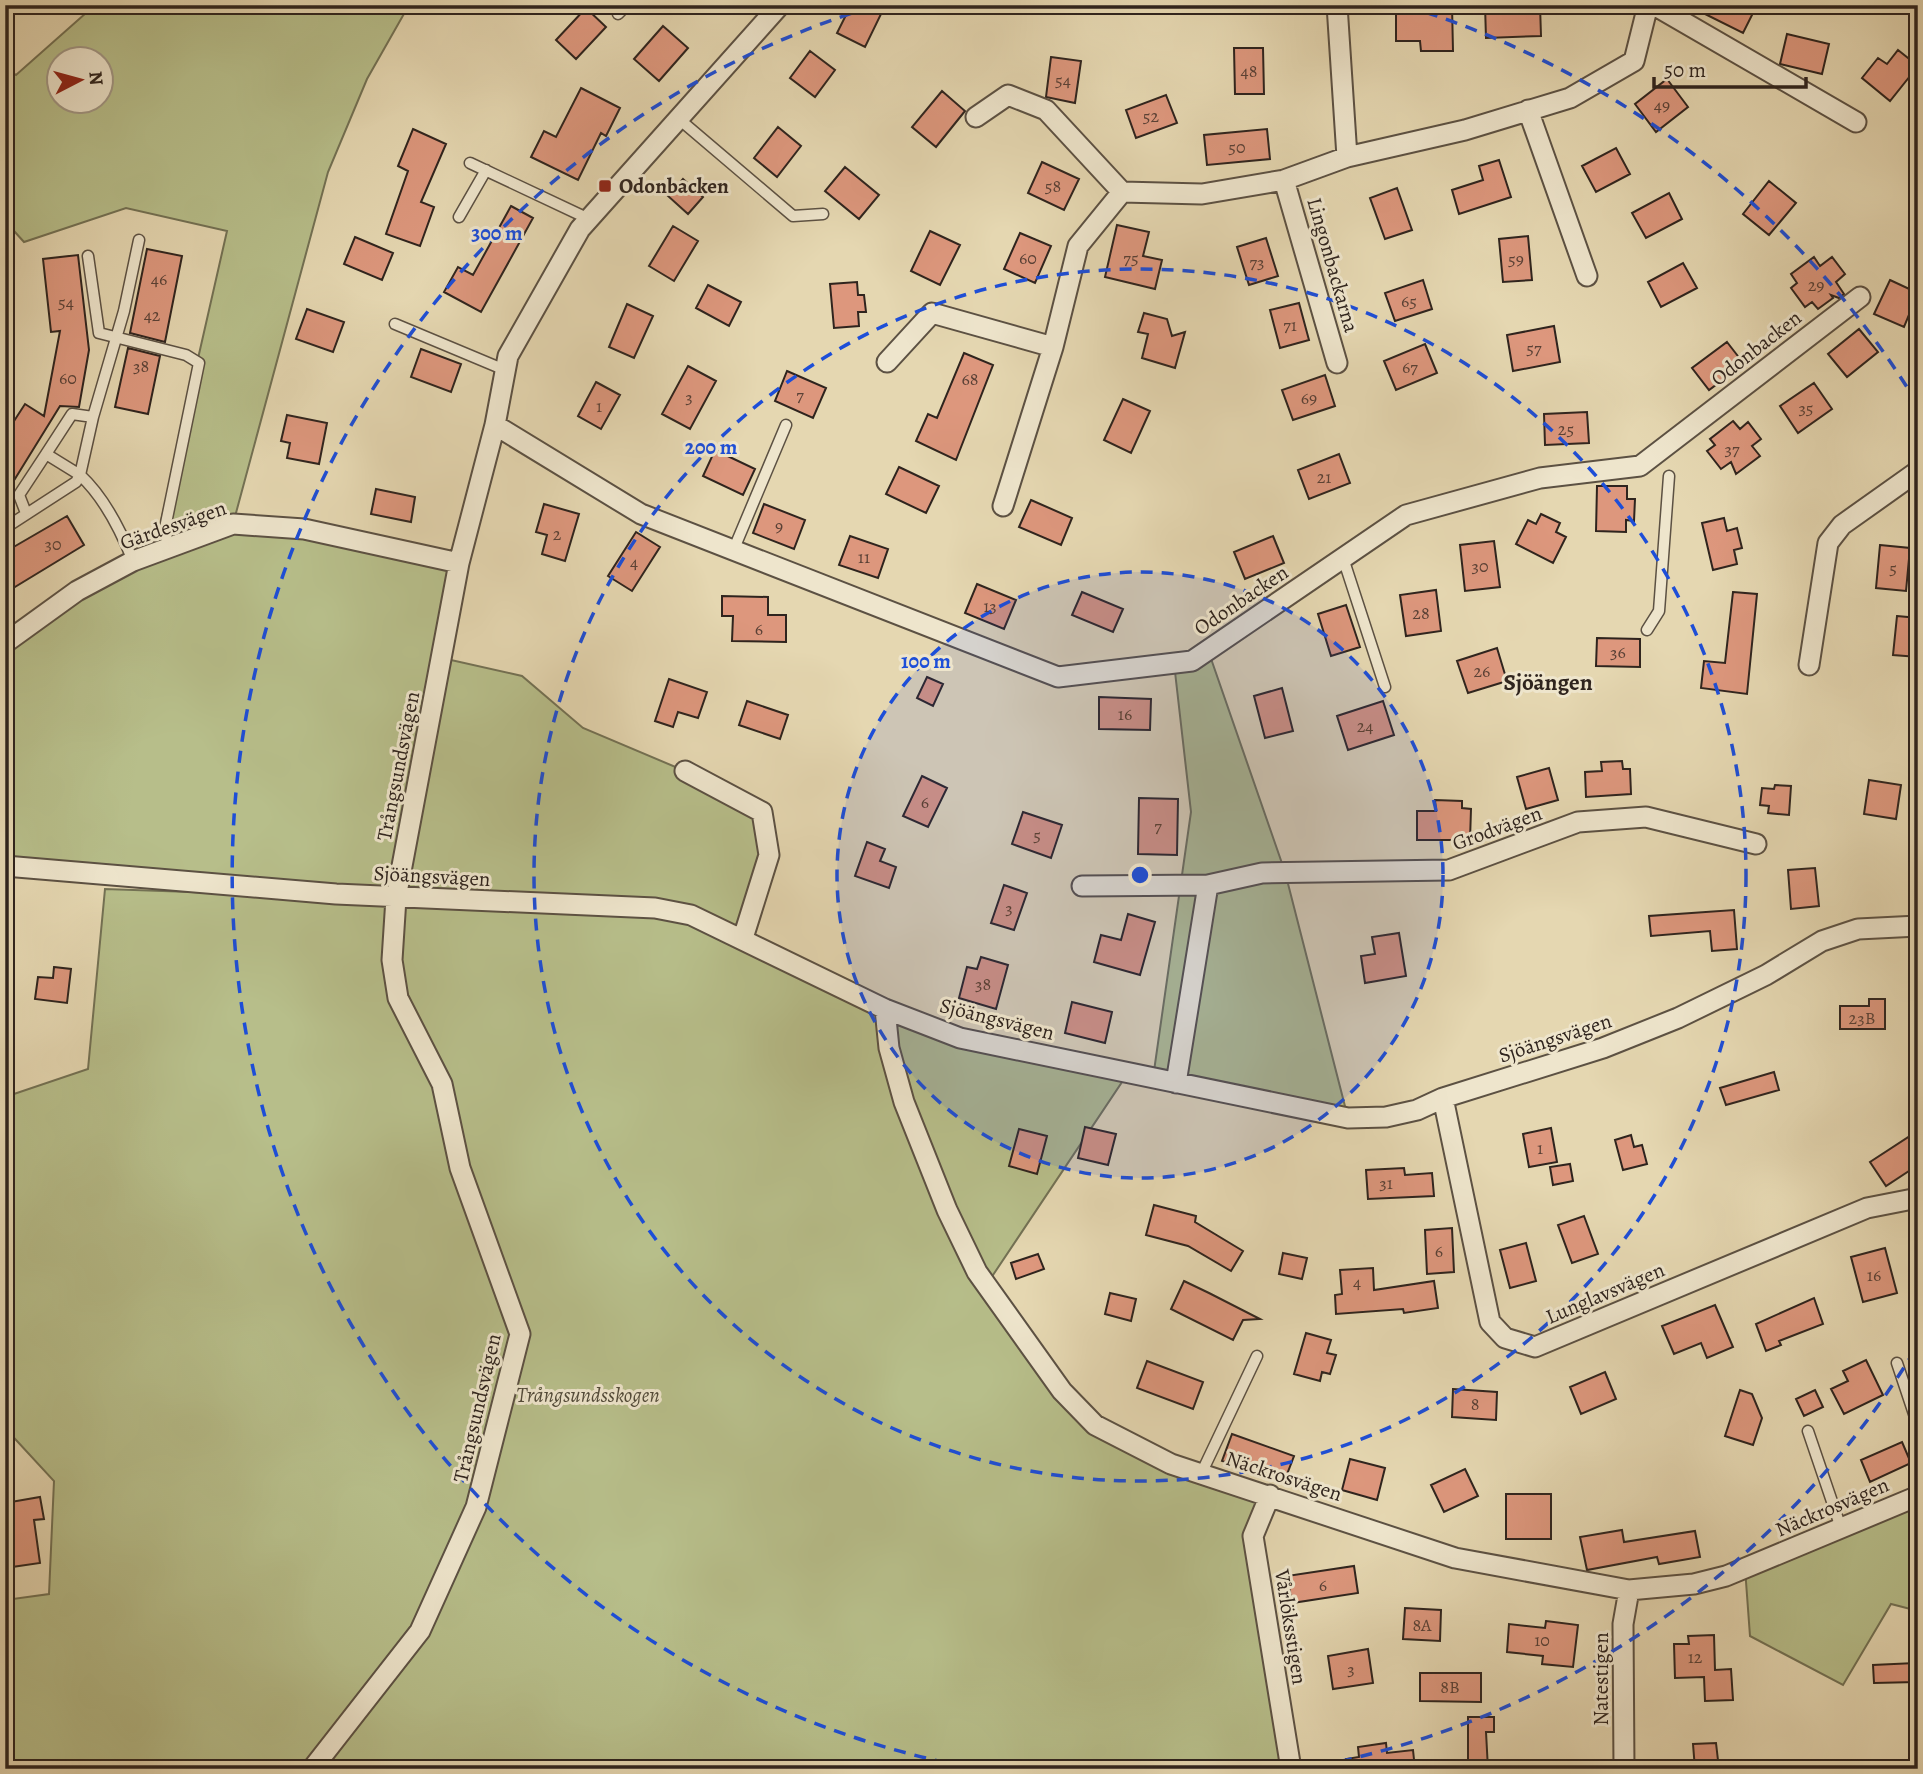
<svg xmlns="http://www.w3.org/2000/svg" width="1923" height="1774" viewBox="0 0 1923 1774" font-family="Alegreya,serif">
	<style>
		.green { fill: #b7be8a; stroke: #737154; stroke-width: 2; fill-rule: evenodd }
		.building { fill: #dd977d; stroke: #2f241e; stroke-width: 2 }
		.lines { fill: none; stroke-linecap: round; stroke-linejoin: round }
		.lane-casing { stroke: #5c5143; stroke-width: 13 }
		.street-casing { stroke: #5c5143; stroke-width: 23 }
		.lane { stroke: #eee5cc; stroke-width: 10 }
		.street { stroke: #eee5cc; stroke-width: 19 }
		.ring { fill: none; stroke: #1d4ed8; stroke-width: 3.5; stroke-dasharray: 12 9 }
		.poi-dot { fill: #8f2418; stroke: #eee5cc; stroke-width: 2.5 }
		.labels { text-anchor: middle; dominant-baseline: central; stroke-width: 6; stroke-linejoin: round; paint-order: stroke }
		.number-label { font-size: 18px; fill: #5a4136 }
		.poi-label { font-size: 21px; font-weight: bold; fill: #2f241e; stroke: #eee5cc; text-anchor: start }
		.street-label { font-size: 21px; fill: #2f241e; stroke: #eee5cc }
		.park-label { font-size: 21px; font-style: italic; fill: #514a39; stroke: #eee5cc }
		.neighbourhood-label { font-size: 23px; font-weight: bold; fill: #2f241e; stroke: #eee5cc }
		.centre { fill: #1d4ed8; stroke: #eee5cc; stroke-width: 3.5 }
		.ring-label { font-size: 21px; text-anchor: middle; font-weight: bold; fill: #1d4ed8; stroke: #eee5cc; stroke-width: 6; stroke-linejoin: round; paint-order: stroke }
	</style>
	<rect width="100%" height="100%" fill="#e5d7b1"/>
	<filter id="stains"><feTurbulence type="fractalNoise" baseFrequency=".00286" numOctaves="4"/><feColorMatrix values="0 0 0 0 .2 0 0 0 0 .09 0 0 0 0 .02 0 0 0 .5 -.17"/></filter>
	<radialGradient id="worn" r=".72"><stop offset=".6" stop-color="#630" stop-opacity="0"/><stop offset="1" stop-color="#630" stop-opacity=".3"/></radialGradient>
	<path class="green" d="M95 5H409L367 79 328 172 233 524 459 563 442 658 522 676 583 728 685 771 762 812 769 855 743 938 885 1009 1128 1073 987 1284 1095 1425 1270 1495 1253 1536 1291 1769H5V1600L49 1594 54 1481 5 1428V1097L88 1069 105 889 392 899 5 866V642L154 552 227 231 126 208 24 242 5 221V67L16 75ZM60 60H102V102H60Z
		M1208 650 1285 872 1348 1118 1153 1078 1191 812 1174 663Z
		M1918 1496V1611L1891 1604 1843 1685 1750 1636 1745 1568Z"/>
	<path class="building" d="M851 5H869L882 12 865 47 837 33Z
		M1422 5H1452L1453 51H1421L1420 41H1396V14H1422Z
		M1485 5H1540L1541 36 1486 38Z
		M1687 5H1757L1743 33Z
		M586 8 606 27 576 59 556 40Z
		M663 26 688 48 659 81 634 59Z
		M1787 34 1829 44 1822 74 1780 64Z
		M1234 48H1263L1264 94H1235Z
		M1898 50 1918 66 1890 101 1862 78 1878 58 1887 64Z
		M810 51 835 70 815 97 790 78Z
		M1051 57 1081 61 1075 103 1046 97Z
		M1667 79 1688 107 1656 132 1635 104Z
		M581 88 620 108 606 136 601 133 578 180 531 157 544 131 556 137Z
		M942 91 965 111 936 147 912 127Z
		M1166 95 1177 123 1136 138 1126 110Z
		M778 127 801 146 777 177 754 158Z
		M413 129 446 144 421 202 434 207 420 246 386 234 408 171 398 166Z
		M1267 129 1270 159 1207 165 1204 135Z
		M1616 148 1630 174 1596 192 1582 166Z
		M1499 160 1511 197 1459 214 1452 190 1483 180 1479 166Z
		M1042 162 1079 179 1064 210 1028 193Z
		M845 167 879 195 859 219 825 191Z
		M683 179 703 197 688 214 668 196Z
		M1769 181 1796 203 1769 235 1743 214Z
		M1397 188 1412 230 1385 239 1370 198Z
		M1669 193 1682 219 1646 238 1632 213Z
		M511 206 533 218 481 312 444 292 458 267 473 275Z
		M1117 225 1149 232 1143 256 1162 260 1155 289 1105 277Z
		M673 226 698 241 674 281 649 266Z
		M930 231 960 245 940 285 911 271Z
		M1020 233 1051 246 1035 283 1004 269Z
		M1528 236 1532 280 1503 282 1499 239Z
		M355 237 393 253 382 280 344 264Z
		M1266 238 1278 276 1249 285 1237 247Z
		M147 249 182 256 165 342 130 333Z
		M78 255 89 350 79 407 60 406 5 495V435L25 404 44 416 60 331 51 332 43 259Z
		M1814 257 1820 266 1832 257 1845 274 1836 282 1844 294 1839 298 1831 295 1833 298 1818 309 1812 302 1805 307 1791 288 1797 283 1791 274Z
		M1683 263 1697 288 1661 307 1648 282Z
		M1423 280 1432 309 1395 321 1385 293Z
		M1890 280 1918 293 1904 327 1874 314Z
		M857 282 858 295H864L866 312H858L859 326 834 328 830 284Z
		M708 285 741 302 729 326 696 308Z
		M1299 303 1309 340 1280 348 1270 310Z
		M627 304 653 316 634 358 609 347Z
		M307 309 344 322 333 352 296 339Z
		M1144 313 1167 319 1172 336 1185 332 1175 368 1142 358 1148 334 1138 332Z
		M1554 326 1560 362 1513 371 1507 335Z
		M1859 329 1878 352 1847 377 1828 354Z
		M1727 342 1744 364 1709 390 1692 368Z
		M1425 344 1437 373 1396 390 1384 361Z
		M128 348 160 356 148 414 115 407Z
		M421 349 461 364 451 392 411 377Z
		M964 353 993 365 956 460 916 441 928 414 937 418Z
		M688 366 716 381 690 429 662 414Z
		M787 371 826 388 813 418 775 401Z
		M1325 375 1335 406 1293 420 1282 390Z
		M596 382 620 395 601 429 578 416Z
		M1814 383 1832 409 1798 433 1780 406Z
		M1123 399 1150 411 1131 453 1104 440Z
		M1587 412 1589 443 1545 445 1544 414Z
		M287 415 327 423 319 464 287 458 290 443 281 441Z
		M1733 421 1740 429 1748 422 1761 439 1752 446 1760 456 1736 474 1731 462 1721 469 1707 451 1715 445 1710 439Z
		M715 450 755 469 743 495 703 476Z
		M1339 454 1350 483 1309 499 1298 470Z
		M899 467 939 486 926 513 886 494Z
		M1597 486H1627V499H1635L1634 521 1626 520V532L1596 531Z
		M376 489 415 497 411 522 371 514Z
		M1031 500 1072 518 1061 545 1019 527Z
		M544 504 579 514 565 561 542 554 547 535 536 532Z
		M764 504 805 520 794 549 753 533Z
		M1541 514 1560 523 1556 532 1566 537 1553 563 1516 544 1528 520 1536 524Z
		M67 516 84 545 5 593V552Z
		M1724 518 1727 531 1737 528 1742 548 1734 550 1737 564 1713 570 1702 523Z
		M636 532 660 547 632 591 608 576Z
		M850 536 888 549 878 578 839 565Z
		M1273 536 1284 563 1245 579 1234 552Z
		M1494 541 1500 587 1465 591 1460 545Z
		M1880 545 1910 548 1906 591 1876 588Z
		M977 584 1016 600 1004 629 965 613Z
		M1436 590 1441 631 1406 636 1400 595Z
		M1082 592 1123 609 1113 632 1072 615Z
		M1733 592 1757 594 1747 694 1701 688 1704 661 1725 663Z
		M722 596 768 597V615H786V642L732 641 733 616H722Z
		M1346 605 1360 647 1331 656 1318 614Z
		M1897 616 1918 618V657L1893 655Z
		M1597 638 1640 639V667L1596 666Z
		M1497 648 1507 681 1468 693 1457 661Z
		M927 677 943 684 933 706 917 698Z
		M669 679 707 692 698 718 678 712 673 727 655 721Z
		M1282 688 1293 731 1265 738 1254 696Z
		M1099 697 1151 699 1150 730 1099 729Z
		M747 701 788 715 780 739 739 725Z
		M1383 701 1394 735 1348 750 1337 716Z
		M1622 761 1623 769H1630L1631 794 1586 797 1585 772 1602 771 1601 762Z
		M1549 768 1558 800 1526 809 1517 777Z
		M922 776 947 788 928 827 903 816Z
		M1869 780 1901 785 1896 819 1864 814Z
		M1775 785 1791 786 1789 815 1768 813 1769 806 1760 805 1762 788 1774 789Z
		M1139 798 1178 799 1177 855 1138 854Z
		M1435 800 1462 801V808L1471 809 1470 840H1417V811H1436Z
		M1023 812 1062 825 1051 858 1012 844Z
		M867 842 885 849 880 861 896 867 889 888 855 876Z
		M1815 868 1819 906 1791 909 1788 870Z
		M1004 885 1027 893 1014 930 991 923Z
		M1734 910 1737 949 1712 951 1710 931 1651 936 1649 916Z
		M1128 914 1155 922 1140 975 1094 962 1101 935 1121 940Z
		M1399 933 1406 976 1365 983 1361 956 1375 954 1372 937Z
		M981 957 1008 965 996 1009 959 998 967 967 977 969Z
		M54 967 71 969 67 1003 35 999 38 977 53 978Z
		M1869 999H1885V1029H1840V1006H1869Z
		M1072 1002 1112 1012 1105 1043 1065 1033Z
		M1774 1072 1779 1090 1726 1105 1720 1088Z
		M1085 1127 1116 1134 1108 1165 1078 1158Z
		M1551 1128 1557 1162 1529 1167 1523 1134Z
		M1019 1129 1047 1136 1037 1174 1009 1166Z
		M1631 1135 1634 1147 1642 1145 1647 1164 1623 1170 1615 1140Z
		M1910 1136 1918 1148V1165L1886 1186 1870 1162Z
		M1570 1164 1573 1181 1553 1185 1550 1167Z
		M1404 1168 1405 1175 1432 1173 1434 1196 1368 1199 1366 1170Z
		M1154 1205 1196 1216 1195 1222 1243 1251 1231 1271 1188 1246 1146 1235Z
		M1584 1216 1598 1254 1572 1263 1558 1225Z
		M1452 1228 1454 1272 1427 1274 1425 1230Z
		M1526 1243 1536 1281 1510 1288 1500 1250Z
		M1885 1248 1897 1293 1863 1302 1851 1257Z
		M1283 1253 1307 1258 1302 1279 1279 1274Z
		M1038 1254 1044 1269 1016 1279 1011 1263Z
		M1373 1268 1374 1290 1434 1281 1438 1308 1404 1313 1403 1309 1336 1314 1335 1295 1342 1294 1340 1270Z
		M1184 1281 1209 1293 1260 1319 1243 1320 1233 1340 1171 1309Z
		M1110 1293 1136 1299 1131 1321 1105 1314Z
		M1814 1298 1823 1324 1779 1341 1781 1345 1766 1351 1756 1324Z
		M1715 1305 1733 1347 1707 1358 1701 1343 1674 1354 1662 1326Z
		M1306 1333 1331 1340 1327 1353 1336 1355 1330 1374 1322 1372 1320 1381 1294 1374Z
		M1866 1360 1883 1395 1844 1414 1831 1389 1848 1381 1843 1371Z
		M1147 1361 1203 1382 1193 1409 1137 1388Z
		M1605 1372 1616 1399 1581 1414 1570 1387Z
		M1453 1389 1497 1392 1496 1420 1452 1417Z
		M1740 1390 1752 1394 1762 1418 1753 1445 1725 1436Z
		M1815 1390 1823 1407 1804 1416 1796 1399Z
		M1232 1434 1294 1456 1284 1482 1222 1461Z
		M1902 1442 1911 1463 1870 1482 1861 1460Z
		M1350 1459 1385 1468 1377 1500 1342 1490Z
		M1465 1469 1478 1496 1444 1512 1431 1485Z
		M1506 1494H1551V1539H1506Z
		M40 1497 44 1519 34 1520 40 1563 5 1568V1549L13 1548 5 1503Z
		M1622 1530 1624 1542 1695 1531 1700 1557 1659 1564 1657 1557 1587 1570 1580 1537Z
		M1354 1566 1358 1593 1292 1603 1287 1576Z
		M1405 1608 1441 1610 1440 1641 1403 1639Z
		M1546 1621 1578 1625 1573 1667 1542 1664 1543 1656 1507 1652 1509 1624 1545 1628Z
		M1714 1635 1715 1670 1731 1669 1733 1700 1705 1701 1704 1677 1675 1678 1674 1644H1689L1688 1636Z
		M1368 1649 1373 1683 1333 1689 1328 1656Z
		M1915 1663 1916 1682 1874 1683 1873 1665Z
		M1420 1673H1481V1702L1420 1701Z
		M1468 1717H1494V1732H1486L1488 1769H1468Z
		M1386 1743 1387 1753 1413 1750 1415 1769H1346V1759L1359 1757 1358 1747Z
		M1716 1743 1719 1769H1695L1693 1744Z"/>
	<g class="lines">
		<defs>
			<path id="lane" d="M920 5 923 7
				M618 14 627 5
				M679 119 793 216 823 214
				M470 163 589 219
				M459 217 486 170
				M88 256 99 333 186 355 199 363 165 528 168 548
				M395 324 505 370
				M93 417 124 311 139 240
				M26 513 19 495 46 454 80 475 93 417 72 414 46 454
				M5 528 76 482 80 475C104 497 121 531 133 561
				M733 551 786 425
				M1343 558 1385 687
				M1647 630 1659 611 1669 476
				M1897 1363 1918 1426
				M1808 1431 1841 1528
				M1201 1474 1257 1356"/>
			<path id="street" d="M1337 5 1347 157
				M1654 5 1856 122
				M1528 110 1587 276
				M976 117 1008 95 1046 110 1122 192 1078 246 1053 347 1003 506
				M1284 180 1337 363
				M1122 192 1202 194 1284 180 1347 157 1465 130 1570 98 1634 61 1648 5
				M887 362 932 313 1053 347
				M495 425 641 514 1058 677 1192 661 1406 515 1540 478 1640 466 1860 297
				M5 643 77 591 133 561 233 524 304 529 459 563
				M1809 665 1828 543 1842 525 1918 471
				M685 771 762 812 769 855 743 938
				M5 866 336 894 655 908 691 915 885 1009 960 1038 1348 1118 1386 1117 1417 1110 1443 1098 1603 1048 1678 1018 1766 975 1822 941 1858 929 1918 926
				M1082 886 1208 885 1262 873 1449 870 1578 822 1646 817 1756 844
				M885 1009 889 1048 904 1102 947 1210 977 1272 1062 1391 1095 1425 1171 1464 1455 1558 1629 1590 1694 1584 1726 1576 1918 1496
				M1176 1083 1208 885
				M1443 1098 1490 1322 1505 1338 1535 1347 1867 1208 1918 1198
				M1270 1495 1253 1536 1291 1769
				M312 1769 420 1631 476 1507 520 1334 460 1168 442 1084 398 998 392 960 396 898 459 563 495 425 508 356 580 229 780 5
				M1624 1769 1623 1624 1629 1590"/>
		</defs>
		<use href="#lane" class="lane-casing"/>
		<use href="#street" class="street-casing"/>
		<use href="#lane" class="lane"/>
		<use href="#street" class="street"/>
	</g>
	<circle cx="1140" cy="875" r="303" fill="#1d4ed8" fill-opacity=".12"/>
	<g class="ring">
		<circle cx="1140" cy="875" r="303"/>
		<circle cx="1140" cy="875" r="606"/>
		<path d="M1915 1350A909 909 0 0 1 1313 1767M967 1767A909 909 0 0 1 874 6M1406 6A909 909 0 0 1 1915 400"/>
	</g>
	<rect class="poi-dot" x="598" y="179" width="14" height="14" rx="3.5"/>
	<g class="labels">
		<g class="number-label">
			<text x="1249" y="71">48</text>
			<text x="1063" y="80">54</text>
			<text x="1662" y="105">49</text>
			<text x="1151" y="116">52</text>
			<text x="1237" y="147">50</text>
			<text x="1053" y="186">58</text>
			<text x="1028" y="258">60</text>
			<text x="1131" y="258">75</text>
			<text x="1516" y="259">59</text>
			<text x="1257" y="262">73</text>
			<text x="159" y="279">46</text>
			<text x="1816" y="285">29</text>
			<text x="1409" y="301">65</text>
			<text x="66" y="302">54</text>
			<text x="152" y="315">42</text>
			<text x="1290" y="325">71</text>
			<text x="1534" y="348">57</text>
			<text x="141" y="366">38</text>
			<text x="1410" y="367">67</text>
			<text x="68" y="378">60</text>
			<text x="970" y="379">68</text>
			<text x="800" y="395">7</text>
			<text x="689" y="397">3</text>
			<text x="1309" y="398">69</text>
			<text x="599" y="406">1</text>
			<text x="1806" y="408">35</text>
			<text x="1566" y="429">25</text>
			<text x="1732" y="449">37</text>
			<text x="1324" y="477">21</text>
			<text x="779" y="526">9</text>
			<text x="557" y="534">2</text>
			<text x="53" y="544">30</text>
			<text x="864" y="557">11</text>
			<text x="634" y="562">4</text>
			<text x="1480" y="566">30</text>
			<text x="1893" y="568">5</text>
			<text x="990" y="606">13</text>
			<text x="1421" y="613">28</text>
			<text x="759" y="629">6</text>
			<text x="1618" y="652">36</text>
			<text x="1482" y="671">26</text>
			<text x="1125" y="714">16</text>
			<text x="1365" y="726">24</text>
			<text x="925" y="802">6</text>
			<text x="1158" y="826">7</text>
			<text x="1037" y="835">5</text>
			<text x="1009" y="908">3</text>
			<text x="983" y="984">38</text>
			<text x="1862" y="1018">23B</text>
			<text x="1540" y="1148">1</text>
			<text x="1386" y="1183">31</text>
			<text x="1439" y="1251">6</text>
			<text x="1874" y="1275">16</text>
			<text x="1357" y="1282">4</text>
			<text x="1475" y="1404">8</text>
			<text x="1323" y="1585">6</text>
			<text x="1422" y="1625">8A</text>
			<text x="1542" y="1640">10</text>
			<text x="1695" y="1657">12</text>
			<text x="1351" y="1669">3</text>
			<text x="1450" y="1687">8B</text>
		</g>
		<g class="poi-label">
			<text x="619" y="186">Odonbacken</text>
		</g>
		<g class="street-label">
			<text transform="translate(1333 265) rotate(74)">Lingonbackarna</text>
			<text transform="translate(1756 348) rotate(-38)">Odonbacken</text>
			<text transform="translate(173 525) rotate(-19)">Gärdesvägen</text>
			<text transform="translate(1241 600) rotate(-34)">Odonbacken</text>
			<text transform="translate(398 766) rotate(-79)">Trångsundsvägen</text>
			<text transform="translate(1497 828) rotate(-20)">Grodvägen</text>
			<text transform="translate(432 876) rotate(3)">Sjöängsvägen</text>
			<text transform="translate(997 1019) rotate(14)">Sjöängsvägen</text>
			<text transform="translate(1555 1038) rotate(-18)">Sjöängsvägen</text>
			<text transform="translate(1605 1293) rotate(-23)">Lunglavsvägen</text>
			<text transform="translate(477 1408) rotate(-77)">Trångsundsvägen</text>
			<text transform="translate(1284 1476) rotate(18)">Näckrosvägen</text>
			<text transform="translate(1832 1507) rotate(-23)">Näckrosvägen</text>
			<text transform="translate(1291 1627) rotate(81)">Vårlöksstigen</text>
			<text transform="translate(1601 1679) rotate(-90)">Natestigen</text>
		</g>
		<g class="park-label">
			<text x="588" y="1395">Trångsundsskogen</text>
		</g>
		<g class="neighbourhood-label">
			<text x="1548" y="682">Sjöängen</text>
		</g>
	</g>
	<circle cx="1140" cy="875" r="10" class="centre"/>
	<g class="ring-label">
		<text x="497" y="240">300 m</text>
		<text x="711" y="454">200 m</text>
		<text x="926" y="668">100 m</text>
	</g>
	<rect width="1923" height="1774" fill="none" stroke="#e5d7b1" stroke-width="28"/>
	<rect x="7" y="7" width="1909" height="1760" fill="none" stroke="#2f241e" stroke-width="3.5"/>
	<rect x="14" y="14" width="1895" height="1746" fill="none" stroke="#2f241e" stroke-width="2"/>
	<g transform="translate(80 80) rotate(84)"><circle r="33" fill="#eee5cc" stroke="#a29886" stroke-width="2"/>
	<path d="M0-5L12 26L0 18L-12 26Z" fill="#8f2418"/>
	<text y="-10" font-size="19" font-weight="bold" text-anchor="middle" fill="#2f241e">N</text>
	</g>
	<path d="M1654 77v10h152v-10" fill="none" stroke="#2f241e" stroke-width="3.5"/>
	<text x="1664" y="77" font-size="21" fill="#2f241e" stroke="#eee5cc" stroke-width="5" paint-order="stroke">50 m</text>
	<rect width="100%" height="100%" filter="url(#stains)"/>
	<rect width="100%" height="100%" fill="url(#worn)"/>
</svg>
